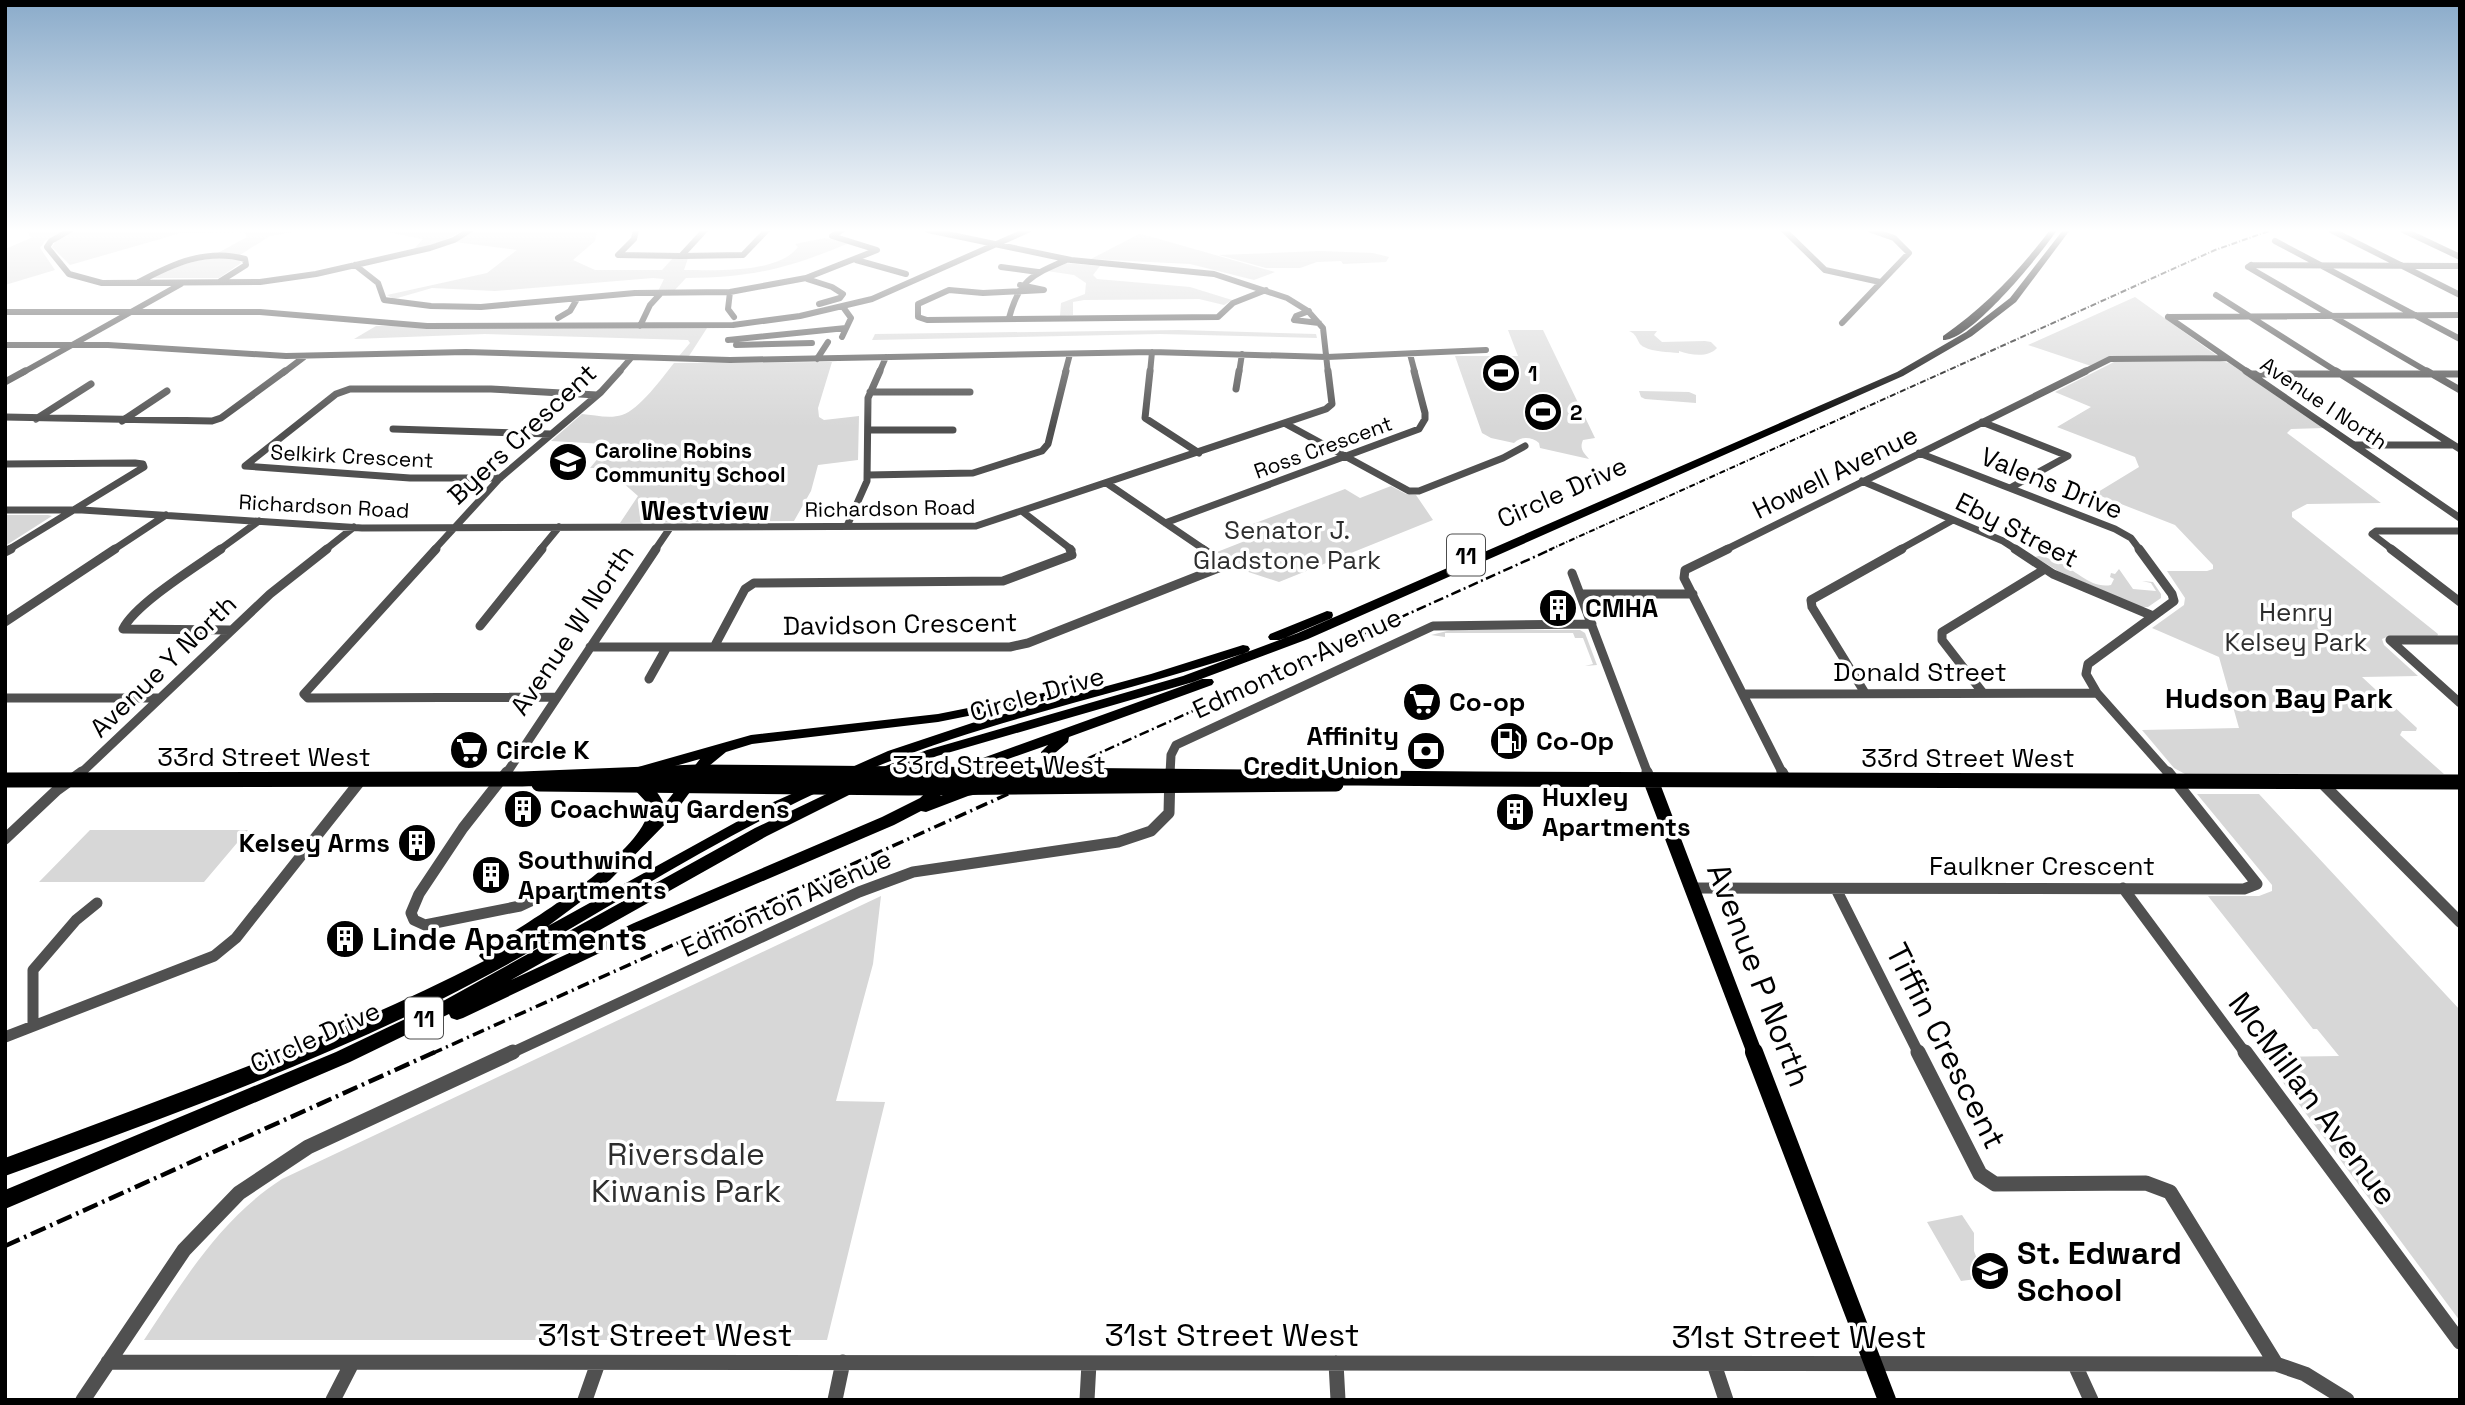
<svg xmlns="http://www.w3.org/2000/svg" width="2465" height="1405" viewBox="0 0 2465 1405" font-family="'Space Grotesk',sans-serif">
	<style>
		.green { fill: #d7d7d7 }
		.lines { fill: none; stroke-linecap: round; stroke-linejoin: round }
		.minor-far4 { stroke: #505050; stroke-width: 6 }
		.minor-far3 { stroke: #505050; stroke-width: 7 }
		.minor-far2 { stroke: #505050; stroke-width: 9 }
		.minor-far1 { stroke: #505050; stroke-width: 11 }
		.minor { stroke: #505050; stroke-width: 15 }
		.major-far2 { stroke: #000; stroke-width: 11 }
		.major-far1 { stroke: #000; stroke-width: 15 }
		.major { stroke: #000; stroke-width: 18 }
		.highway { fill: #000; fill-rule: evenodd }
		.rail-far3 { stroke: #000; stroke-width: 2; stroke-dasharray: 6 2 1 2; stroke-linecap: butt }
		.rail-far2 { stroke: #000; stroke-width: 2.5; stroke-dasharray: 10 3.5 2 3.5; stroke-linecap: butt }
		.rail-far1 { stroke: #000; stroke-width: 3.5; stroke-dasharray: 12 4.5 2 4.5; stroke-linecap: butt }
		.rail { stroke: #000; stroke-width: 4.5; stroke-dasharray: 16 5 2.5 5; stroke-linecap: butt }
		.labels { text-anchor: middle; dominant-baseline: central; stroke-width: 7; stroke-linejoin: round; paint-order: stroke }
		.far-poi-label { font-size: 21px; font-weight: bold; fill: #000; stroke: #fff; text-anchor: start }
		.far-street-label { font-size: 21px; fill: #000; stroke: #fff }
		.shield { fill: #fff; stroke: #4c4c4c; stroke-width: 2 }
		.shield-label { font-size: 24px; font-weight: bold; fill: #000 }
		.street-label { font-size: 26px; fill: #000; stroke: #fff }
		.park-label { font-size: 26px; fill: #2e2e2e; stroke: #fff }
		.poi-label { font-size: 26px; font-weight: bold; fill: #000; stroke: #fff; text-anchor: start }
		.neighbourhood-label { font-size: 28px; font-weight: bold; fill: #000; stroke: #fff }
		.near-poi-label { font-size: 32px; font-weight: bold; fill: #000; stroke: #fff; text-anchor: start }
		.near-street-label { font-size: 32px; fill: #000; stroke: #fff }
		.near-park-label { font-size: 32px; fill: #2e2e2e; stroke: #fff }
	</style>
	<rect width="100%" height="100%" fill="#fff"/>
	<path class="green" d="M26 230H63L45 241 40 248 55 270 5 285V249L31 238Z
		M73 230H361L300 231 270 236 240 255 216 254 247 237 244 232 181 233 70 265 52 247 57 239Z
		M376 230H464L441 242 414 249 423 239Z
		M475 230H597L595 241 573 260 595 270H662L673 258H688L684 270C714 270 778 274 798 247L795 244 825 238 849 243C790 268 751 278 686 278L673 292 658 291 664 279 653 278 495 291 432 288 394 299 387 295 487 273 517 250 455 242Z
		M1139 234 1152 237 1275 272 1254 280 1190 264 1091 259Z
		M1320 251 1373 253 1389 257 1386 262 1343 264 1341 261 1317 262 1300 268H1266L1219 255Z
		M226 257 239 260 241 263 219 278H151C176 265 198 259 226 257Z
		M1063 263 1100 266 1093 275 1097 279 1190 287 1232 300 1224 305 1199 299 1084 300 1073 302V315L1060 316 1061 303 1085 294 1086 283 1074 275 1047 271Z
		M2135 297 2216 355 2115 356 2091 366 2028 345Z
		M376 326 707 328 689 356H679L690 343 688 340 485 334 354 339Z
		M1179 330 1316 334 1317 338 1160 334 872 340 875 334Z
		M1508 330H1543L1595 438 1583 440C1579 449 1584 453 1589 459L1540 448 1539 443C1532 437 1521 436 1514 443L1491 438 1482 433 1455 356H1518Z
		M1629 331H1657L1654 335 1662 342 1705 341 1711 342 1717 348C1708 358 1691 355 1679 351V353C1668 352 1654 352 1644 347 1636 343 1639 335 1629 331Z
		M2116 361H2220L2229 363 2324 428 2291 429 2287 433 2381 503 2307 504 2292 512V517L2438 634 2437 637H2387L2382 639 2384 645 2418 676 2362 677 2417 728 2416 731H2402L2400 735 2444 774H2185L2174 768 2142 730 2239 728 2219 657 2152 628 2184 605 2185 598 2167 571H2207L2213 569V565L2175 525 2098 495V492L2139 467 2135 457 2057 427 2091 407 2055 392Z
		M832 362 818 408 819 417 824 420 859 416 858 460 818 465 811 491 794 521 620 523 638 496 622 482 623 479 602 476 605 468H590L600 456H614L622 445 551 441 582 414C594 415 610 419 622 415 639 410 663 377 674 363Z
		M1639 391 1689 392 1696 395V403L1645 399 1641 397Z
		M1391 486 1406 494 1416 495 1433 520 1279 582 1230 566 1227 559 1217 552 1250 539 1237 530 1345 489 1360 498Z
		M5 515H48L52 516 5 546Z
		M2042 555C2047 559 2053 559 2058 562 2076 570 2091 589 2111 585L2114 579 2110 577 2111 573 2115 574 2119 569 2133 589 2156 591 2151 583 2142 581 2153 582 2161 594V598L2148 607H2141L2058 571 2035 557Z
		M1451 630H1580L1585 633 1597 665 1585 666 1593 664 1583 638H1575L1573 633H1445V637L1431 635Z
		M2197 794H2259L2460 1010V1321L2264 1057 2339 1056 2317 1029H2313L2208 896H2259L2272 891V885Z
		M90 830H248L204 882H39Z
		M881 896 873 964 836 1101 885 1102 827 1340H144C184 1280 220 1219 282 1179Z
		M1962 1215 1974 1233V1251L1984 1278 1961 1281 1927 1222Z"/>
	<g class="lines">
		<path class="minor-far4" d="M70 230 51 241 47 247 69 274 102 283 260 282 316 274 430 248 454 240 470 230
			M636 230 634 239 618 255 681 256 705 230
			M928 230 1071 260 1214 274 1287 298 1308 311 1323 328 1328 373
			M1784 230 1825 270 1880 282
			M2331 230 2460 295
			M2403 230 2460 257
			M2275 241 2460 339
			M681 256 743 255 767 230
			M856 260 906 274
			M355 265 378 283 384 300 431 306 481 307 635 293 730 292 806 278 877 250 832 236 842 230
			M2251 265 2248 267 2430 373
			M2251 265 2460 266
			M1001 267 1038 272
			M807 279 832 287 843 294 840 298 819 304
			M139 282C172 264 207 248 245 259L246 265 219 282
			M1020 285 1044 290 983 293 949 290 918 304V317L927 320 1218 317 1233 303 1266 290
			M730 292 728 309 734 317
			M2216 295 2339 373
			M1309 311 1296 316 1294 320 1319 323
			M5 312H260L427 326 733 325 800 316 872 299 1028 230
			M2168 317 2249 373
			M2168 317 2460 315
			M558 318 570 311 577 299
			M1009 318C1019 280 1032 275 1066 260
			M1842 323 1909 253 1894 238 1871 230
			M640 326 650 305 661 293
			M842 337 851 318 843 307
			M728 340 846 328
			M5 345H108L286 356 466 352 730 360 1152 352 1327 357 1486 350
			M736 345 812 343
			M1410 354 1415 373
			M817 359 828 342
			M22 373 181 284
			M283 373 304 357
			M618 373 631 358
			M879 373 886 357
			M1065 373 1070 354
			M1150 373 1152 352
			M1239 373 1242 354
			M2082 373 2110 359 2227 358"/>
		<path class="minor-far3" d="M1150 371 1145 418 1199 453
			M2246 371 2460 518
			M2336 371 2460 449
			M2427 371 2460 390
			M2252 374H2460
			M5 382 25 371
			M1236 389 1239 371
			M870 392H970
			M5 417 212 421 221 418 285 371
			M36 419 91 384
			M122 421 167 391
			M1982 422 2068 456 2010 488
			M1286 424 1409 491H1419L1503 458 1525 446
			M393 429 551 434
			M869 430H953
			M2355 445H2452
			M1919 453 2115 529 2131 538 2140 550
			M5 464 135 463 143 464 144 467 8 550
			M868 475 973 473 1042 451 1048 444 1066 371
			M500 478H410L245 466 336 394 350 389H491L597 395
			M1862 481 2003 541 2017 550
			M1108 484 1205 550
			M5 510H82L362 528 976 526 1326 409 1332 404 1328 371
			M1023 512 1072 550
			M1165 523 1419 429 1425 419V413L1414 371
			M847 526 867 481 868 398 880 371
			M113 550 166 515
			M219 550 259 521
			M325 550 354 527
			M434 550 500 478 601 392 620 371
			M540 550 559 527
			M655 550 670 528
			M1725 550 2086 371
			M1899 550 1953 520
			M2393 550 2372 534 2376 531H2460"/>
		<path class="minor-far2" d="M221 549C197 566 135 604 123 629L231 630
			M436 549 304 694 308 698 557 697
			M1728 549 1685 570 1684 578 1783 774
			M2015 549 2053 574 2153 616
			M2139 549 2172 594 2174 601 2088 664 2086 674 2097 693 2169 774
			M2391 549 2460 602
			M5 552 11 549
			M1572 573 1648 774
			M1582 594H1693
			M5 622 115 549
			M480 626 542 549
			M2460 640H2390L2460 703
			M590 647H1010L1028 643 1221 567 1219 560 1202 549
			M714 647 745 589 754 583 1003 581 1072 555 1070 549
			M649 679 667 647
			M1865 693 1812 607 1811 600 1902 549
			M1983 693 1942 640V632L2045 569
			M1743 694 2097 693
			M5 698H160
			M80 774 270 594 327 549
			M506 774 656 549
			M1170 774 1171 755 1176 745 1433 626 1592 624"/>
		<path class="minor-far1" d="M507 772 463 828 419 894 411 913 414 920 425 925 520 906 550 892
			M1647 772 1651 781
			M1782 772 1787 781
			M2320 781 2460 922
			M5 839 57 790 82 772
			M1695 888 2244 889 2257 884 2168 772
			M2123 888 2246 1054
			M1836 889 1919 1054
			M33 1026V970L76 920 97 903
			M5 1037 214 956 236 938 361 780
			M509 1054 859 892 913 872 1118 842 1151 831 1169 813 1170 772"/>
		<path class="minor" d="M1918 1052 1980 1174 1995 1184 2146 1183 2170 1192 2276 1364
			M2245 1052 2460 1342
			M108 1362 2276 1364 2305 1374 2347 1400
			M1336 1363 1338 1400
			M1714 1364 1726 1400
			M2075 1365 2091 1400
			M83 1400 184 1250 239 1193 308 1147 513 1052
			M333 1400 352 1363
			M585 1400 598 1363
			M835 1400 843 1362
			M1087 1400 1089 1363"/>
		<path class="major-far2" d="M640 774H924"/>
		<path class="major-far1" d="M5 780 522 779 697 772 1476 779 2460 782
			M1651 781 1755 1054
			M539 784 909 788 1336 784"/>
		<path class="major" d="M1754 1052 1887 1400"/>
		<path class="highway" d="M2050 230H2057C2041 254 1971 341 1943 340V336C1985 307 2019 271 2050 230Z
			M2063 230H2070L2016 302 1972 336 1903 376 1308 639 1193 682 937 756 893 773 767 836 511 980 634 923 882 817 920 798 949 771 958 767 1202 679H1212L1214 682 1212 685 1069 737 1068 742 1055 753C1058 770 1075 765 1084 775L1082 778C1064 782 1043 771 1041 752L1048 745 968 773 959 777 940 796 965 787 997 781 1005 786 1002 789 968 796 926 812 921 811 894 825 646 931 463 1018 457 1020 451 1018 449 1014 350 1062 5 1209V1190L336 1052 445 1000 755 828 883 767 927 750 1183 676 1298 633 1897 372 1966 332 2010 298Z
			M1327 611 1332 612 1333 615 1332 618 1280 640H1270L1268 637 1270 634Z
			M1243 645 1248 646 1250 649 1248 652C1112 697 971 723 840 782 701 844 576 932 440 1000 302 1069 150 1123 5 1176V1158C167 1097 330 1040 484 961L479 956 482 951C517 930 656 847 648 804L632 787 635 784C649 780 660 793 664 805L700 759 629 779 622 774 624 771 751 735 938 714 1053 691 1060 695 1053 699 938 722 752 744 726 752 709 766 671 818 610 880 548 926 769 804 888 751 975 722 1151 674Z"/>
		<path class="rail-far3" d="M1549 550 2215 250 2272 230"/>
		<path class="rail-far2" d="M1053 774 1552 549"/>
		<path class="rail-far1" d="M431 1054 1057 772"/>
		<path class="rail" d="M5 1246 435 1052"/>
	</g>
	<linearGradient id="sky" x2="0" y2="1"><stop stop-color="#8aabca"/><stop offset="0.54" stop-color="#fff"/><stop offset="1" stop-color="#fff" stop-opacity="0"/></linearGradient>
	<rect width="2465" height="427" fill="url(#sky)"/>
	<defs>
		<symbol id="stadium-disc" viewBox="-11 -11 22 22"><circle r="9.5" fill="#000" stroke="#fff"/><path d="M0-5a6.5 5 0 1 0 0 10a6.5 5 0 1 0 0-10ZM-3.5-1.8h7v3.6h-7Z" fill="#fff"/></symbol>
		<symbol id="school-disc" viewBox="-11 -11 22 22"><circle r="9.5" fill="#000" stroke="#fff"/><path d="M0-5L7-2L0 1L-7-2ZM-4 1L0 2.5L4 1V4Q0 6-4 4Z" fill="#fff"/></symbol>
		<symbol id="building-disc" viewBox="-11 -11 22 22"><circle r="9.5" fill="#000" stroke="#fff"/><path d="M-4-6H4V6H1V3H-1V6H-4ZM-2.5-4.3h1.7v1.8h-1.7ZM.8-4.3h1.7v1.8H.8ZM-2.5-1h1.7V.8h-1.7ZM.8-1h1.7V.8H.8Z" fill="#fff"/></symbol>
		<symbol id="supermarket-disc" viewBox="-11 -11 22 22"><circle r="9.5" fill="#000" stroke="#fff"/><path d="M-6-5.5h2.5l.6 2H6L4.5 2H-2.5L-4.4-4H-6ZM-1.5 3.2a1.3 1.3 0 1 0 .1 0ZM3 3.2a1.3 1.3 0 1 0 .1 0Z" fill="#fff"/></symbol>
		<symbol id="fuel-disc" viewBox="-11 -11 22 22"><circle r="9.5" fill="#000" stroke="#fff"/><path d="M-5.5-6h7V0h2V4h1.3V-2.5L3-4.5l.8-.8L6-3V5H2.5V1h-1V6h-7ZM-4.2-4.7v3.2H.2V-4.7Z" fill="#fff"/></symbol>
		<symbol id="bank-disc" viewBox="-11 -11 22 22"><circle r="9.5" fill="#000" stroke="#fff"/><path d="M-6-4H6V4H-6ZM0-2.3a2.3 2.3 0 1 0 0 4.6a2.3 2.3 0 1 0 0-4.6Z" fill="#fff"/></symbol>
	</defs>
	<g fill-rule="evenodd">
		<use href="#stadium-disc" x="1479" y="351" width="44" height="44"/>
		<use href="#stadium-disc" x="1521" y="390" width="44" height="44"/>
		<use href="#school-disc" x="546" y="440" width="44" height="44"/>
		<use href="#building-disc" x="1536" y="586" width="44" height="44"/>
		<use href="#supermarket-disc" x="1400" y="680" width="44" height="44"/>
		<use href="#fuel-disc" x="1487" y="719" width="44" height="44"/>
		<use href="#supermarket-disc" x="447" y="728" width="44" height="44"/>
		<use href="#bank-disc" x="1404" y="729" width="44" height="44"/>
		<use href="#building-disc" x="501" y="787" width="44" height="44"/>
		<use href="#building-disc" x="1493" y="790" width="44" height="44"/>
		<use href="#building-disc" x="395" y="821" width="44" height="44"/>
		<use href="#building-disc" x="469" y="853" width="44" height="44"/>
		<use href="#building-disc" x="323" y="917" width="44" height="44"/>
		<use href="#school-disc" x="1968" y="1249" width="44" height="44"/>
	</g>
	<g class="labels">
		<g class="far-poi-label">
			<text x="1528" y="373">1</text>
			<text x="1570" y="412">2</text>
			<text x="595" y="450">Caroline Robins<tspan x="595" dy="24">Community School</tspan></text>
		</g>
		<g class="far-street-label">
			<text transform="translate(2324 403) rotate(34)">Avenue I North</text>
			<text transform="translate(1323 447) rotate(-20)">Ross Crescent</text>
			<text transform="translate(352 456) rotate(3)">Selkirk Crescent</text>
			<text transform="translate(324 506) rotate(3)">Richardson Road</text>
			<text transform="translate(890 508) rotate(-1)">Richardson Road</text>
		</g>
		<g class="shield">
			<rect x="1447" y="534.5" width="38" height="41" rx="5"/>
			<rect x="405" y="997.5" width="38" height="41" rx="5"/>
		</g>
		<g class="shield-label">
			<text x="1466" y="555">11</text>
			<text x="424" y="1018">11</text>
		</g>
		<g class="street-label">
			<text transform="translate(522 434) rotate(-43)">Byers Crescent</text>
			<text transform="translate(1835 472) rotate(-26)">Howell Avenue</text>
			<text transform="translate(2052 483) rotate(22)">Valens Drive</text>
			<text transform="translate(1562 492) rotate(-24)">Circle Drive</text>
			<text transform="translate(2017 530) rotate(27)">Eby Street</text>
			<text transform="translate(900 624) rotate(-1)">Davidson Crescent</text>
			<text transform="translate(572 630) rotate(-56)">Avenue W North</text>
			<text transform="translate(1297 663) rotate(-25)">Edmonton Avenue</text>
			<text transform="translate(163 666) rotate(-44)">Avenue Y North</text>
			<text x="1920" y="672">Donald Street</text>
			<text transform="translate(1037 694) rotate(-16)">Circle Drive</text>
			<text x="264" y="757">33rd Street West</text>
			<text x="1968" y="758">33rd Street West</text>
			<text x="999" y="765">33rd Street West</text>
			<text x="2042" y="866">Faulkner Crescent</text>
			<text transform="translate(786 903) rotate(-24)">Edmonton Avenue</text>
			<text transform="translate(315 1037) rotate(-24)">Circle Drive</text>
		</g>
		<g class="park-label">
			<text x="1287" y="530">Senator J.<tspan x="1287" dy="30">Gladstone Park</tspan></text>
			<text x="2296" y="612">Henry<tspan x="2296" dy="30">Kelsey Park</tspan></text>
		</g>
		<g class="poi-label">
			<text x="1585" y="608">CMHA</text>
			<text x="1449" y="702">Co-op</text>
			<text x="1399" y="736" text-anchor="end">Affinity<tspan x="1399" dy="30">Credit Union</tspan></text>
			<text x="1536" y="741">Co-Op</text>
			<text x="496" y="750">Circle K</text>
			<text x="1542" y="797">Huxley<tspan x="1542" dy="30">Apartments</tspan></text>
			<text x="550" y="809">Coachway Gardens</text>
			<text x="390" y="843" text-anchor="end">Kelsey Arms</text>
			<text x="518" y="860">Southwind<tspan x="518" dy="30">Apartments</tspan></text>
		</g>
		<g class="neighbourhood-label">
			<text x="705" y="510">Westview</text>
			<text x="2279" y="698">Hudson Bay Park</text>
		</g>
		<g class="near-poi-label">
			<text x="372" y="939">Linde Apartments</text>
			<text x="2017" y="1253">St. Edward<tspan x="2017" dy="37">School</tspan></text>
		</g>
		<g class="near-street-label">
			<text transform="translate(1759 975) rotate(69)">Avenue P North</text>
			<text transform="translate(1946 1046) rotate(63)">Tiffin Crescent</text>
			<text transform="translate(2313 1099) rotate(53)">McMillan Avenue</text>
			<text x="665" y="1335">31st Street West</text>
			<text x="1232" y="1335">31st Street West</text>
			<text x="1799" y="1337">31st Street West</text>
		</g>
		<g class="near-park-label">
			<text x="686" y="1154">Riversdale<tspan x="686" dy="37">Kiwanis Park</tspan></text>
		</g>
	</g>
	<rect width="2465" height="1405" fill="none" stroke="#000000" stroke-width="14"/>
</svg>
